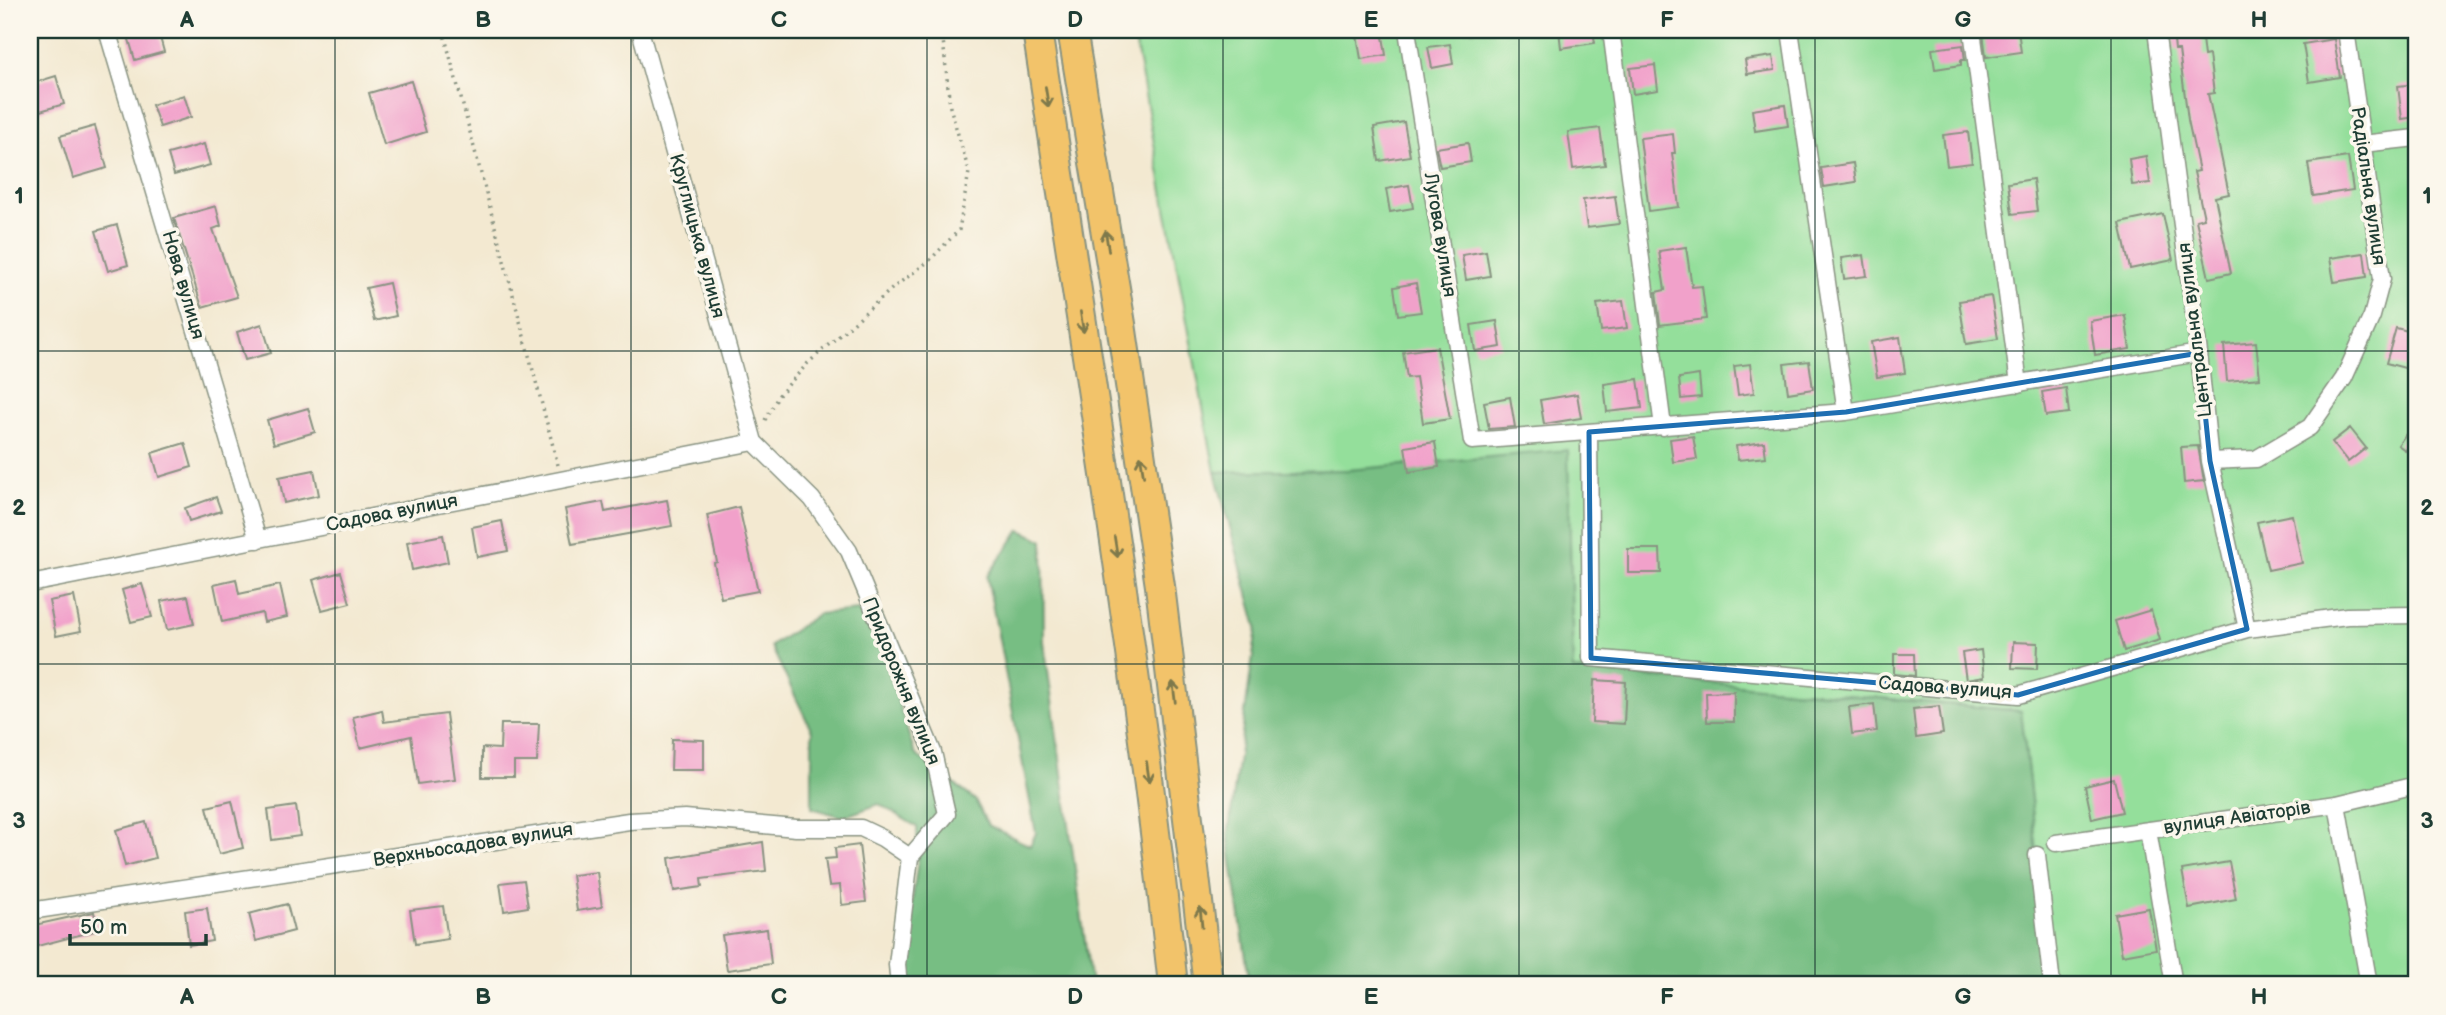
<svg xmlns="http://www.w3.org/2000/svg" width="2446" height="1015" viewBox="0 0 2446 1015" font-family="'Balsamiq Sans',sans-serif">
	<style>
		.green { fill: #94df9b; stroke: #5a8e68; stroke-width: 2 }
		.forest { fill: #77be83; stroke: #4b7e5c; stroke-width: 2 }
		.building { fill: #f1a1ca }
		.lines { fill: none; stroke-linecap: round; stroke-linejoin: round }
		.street-casing { stroke: #899382; stroke-width: 19 }
		.highway-casing { stroke: #899382; stroke-width: 32 }
		.path { stroke: #899382; stroke-width: 3.5; stroke-dasharray: 2 5; stroke-linecap: butt }
		.street { stroke: #fff; stroke-width: 16 }
		.highway { stroke: #f2c36a; stroke-width: 28 }
		.oneway { stroke: #7e794c }
		.marked { fill: none; stroke: #1f6fb2; stroke-width: 5; stroke-linejoin: round }
		.grid { fill: none; stroke: #1f3d34; stroke-width: 2; stroke-opacity: 0.55 }
		.labels { text-anchor: middle; dominant-baseline: central; stroke-width: 7; stroke-linejoin: round; paint-order: stroke }
		.street-label { font-size: 19px; fill: #1f3d34; stroke: #fbf7ec }
		.neatline { fill: none; stroke: #1f3d34; stroke-width: 2.5 }
		.grid-label { font-size: 23px; text-anchor: middle; font-weight: bold; fill: #1f3d34 }
	</style>
	<rect width="100%" height="100%" fill="#fbf7ec"/>
	<filter id="ink" filterUnits="userSpaceOnUse"><feTurbulence type="fractalNoise" baseFrequency=".0143" numOctaves="2"/><feDisplacementMap in="SourceGraphic" scale="14" xChannelSelector="R" yChannelSelector="G"/><feConvolveMatrix kernelMatrix="1 2 1 2 8 2 1 2 1" color-interpolation-filters="sRGB"/></filter>
	<filter id="wash" filterUnits="userSpaceOnUse"><feTurbulence type="fractalNoise" baseFrequency=".00686" numOctaves="4" result="noise"/><feDisplacementMap in="SourceGraphic" scale="28" xChannelSelector="R" yChannelSelector="G"/><feGaussianBlur stdDeviation="1.57" result="paint"/><feColorMatrix in="noise" values="0 0 0 0 0 0 0 0 0 0 0 0 0 0 0 0 0 1.4 0 .05"/><feComposite in="paint" operator="in"/></filter>
	<g filter="url(#wash)">
		<rect width="100%" height="100%" fill="#f3e9d1"/>
		<path class="green" d="M1133 30H2416V985H2052L2021 711 1573 670 1348 470 1215 472Z"/>
		<path class="forest" d="M1568 450 1573 670 2021 711 2052 985H1250L1228 835 1257 627 1215 472 1348 470Z
			M1020 530 1043 540 1044 642 1091 985H907L904 961 918 860 917 827 879 804 843 817 812 808V731L771 646 818 614 858 610 872 622 915 754 975 800 988 825 1030 846 1036 833 987 577Z"/>
		<g id="blocks">
			<path class="building" d="M148 30H158L164 52 135 60 128 36Z
				M1356 30H1382L1386 55 1361 59Z
				M1559 30H1593L1595 43 1561 48Z
				M2005 30H2018L2021 52 1986 57 1983 33Z
				M2173 30H2201L2204 56 2209 55 2214 93 2208 94 2229 194 2215 197 2231 273 2209 278 2196 220 2204 218 2194 172 2199 171 2188 120 2179 50H2175Z
				M2334 39 2340 77 2309 82 2303 44Z
				M1450 44 1453 64 1432 68 1428 47Z
				M1963 45 1965 60H1961V65L1935 69 1932 49Z
				M1773 56 1775 70 1747 74 1745 60Z
				M1655 65 1658 90 1633 94 1630 68Z
				M56 76 64 104 30 114V84Z
				M411 81 426 132 384 145 369 93Z
				M2416 84V117L2402 119 2398 86Z
				M184 95 191 117 160 127 152 105Z
				M1785 105 1788 126 1755 131 1752 110Z
				M1404 122 1410 156 1379 161 1374 127Z
				M95 126 107 168 73 178 60 136Z
				M1600 128 1605 165 1573 169 1568 132Z
				M1968 132 1972 163 1947 166 1943 135Z
				M1673 134 1675 153H1672L1679 207 1649 211 1640 138Z
				M1468 143 1471 162 1440 167 1436 148Z
				M204 144 210 165 174 175 168 154Z
				M2146 156 2150 183 2132 185 2129 159Z
				M2348 157 2353 190 2313 196 2308 163Z
				M1853 163 1856 182 1824 187 1821 168Z
				M2033 179 2037 211 2012 214 2008 183Z
				M1409 185 1413 208 1390 212 1386 189Z
				M1615 196 1619 224 1587 228 1583 200Z
				M216 206 221 226 213 229 237 297 202 307 174 218Z
				M2163 214 2173 260 2130 269 2120 223Z
				M117 225 128 265 108 271 96 231Z
				M1686 247 1692 287 1702 286 1706 319 1660 325 1656 292 1665 290 1659 251Z
				M1486 251 1490 276 1466 280 1462 255Z
				M2364 253 2367 277 2334 282 2330 258Z
				M1864 255 1867 276 1844 279 1841 258Z
				M389 283 396 316 374 321 366 288Z
				M1416 283 1421 312 1398 315 1394 287Z
				M1991 296 1998 339 1966 344 1959 301Z
				M1623 301 1627 328 1601 331 1597 304Z
				M2125 315 2130 349 2095 355 2090 321Z
				M1497 321 1501 347 1475 351 1471 325Z
				M262 324 271 353 245 360 237 332Z
				M2396 328 2416 333V371L2386 363Z
				M1900 337 1905 373 1877 377 1871 342Z
				M2256 342 2260 378 2227 381 2224 345Z
				M1437 347 1450 419 1423 423 1416 377 1407 378 1403 352Z
				M1809 361 1813 389 1788 393 1784 364Z
				M1750 364 1754 393 1738 395 1734 366Z
				M1699 375 1701 397 1681 399 1679 378Z
				M1638 379 1642 408 1607 412 1604 384Z
				M2066 388 2069 413 2046 416 2042 392Z
				M1577 394 1581 418 1544 424 1540 400Z
				M1510 397 1515 427 1489 429 1484 402Z
				M308 408 315 432 274 444 267 420Z
				M2416 420V458L2398 445Z
				M2350 428 2366 448 2348 462 2332 442Z
				M1693 436 1697 459 1673 462 1670 439Z
				M1435 442 1439 467 1409 472 1405 447Z
				M1764 442 1766 457 1738 460 1736 446Z
				M185 443 192 467 159 477 152 453Z
				M2198 446 2204 481 2184 483 2181 447Z
				M314 470 319 495 284 503 279 477Z
				M216 497 221 511 189 521 185 508Z
				M667 500 672 526 572 544 565 509 603 502 605 512Z
				M739 507 758 591 721 598 714 563 717 562 707 515Z
				M2292 515 2302 563 2268 570 2257 522Z
				M502 521 508 551 477 557 472 527Z
				M443 535 448 562 412 570 407 542Z
				M1628 549H1660L1661 573H1628Z
				M341 572 350 603 322 610 313 580Z
				M236 579 239 594 280 585 287 617 264 622 262 613 222 622 214 584Z
				M142 584 152 617 131 622 122 590Z
				M74 596 81 631 56 636 49 601Z
				M188 596 194 624 167 630 161 601Z
				M2151 610 2160 640 2124 651 2115 621Z
				M2013 642 2038 643 2037 669 2012 668Z
				M1981 650 1984 677 1966 680 1962 653Z
				M1894 654H1914L1915 676 1894 674Z
				M1594 680 1626 682 1624 724 1592 722Z
				M1734 692V722H1707L1706 693Z
				M1874 704 1877 731 1852 734 1849 707Z
				M1939 706 1943 734 1916 738 1913 709Z
				M382 710 384 722 446 714 455 779 418 784 411 736 360 748 353 717Z
				M501 724H539L537 762H514V777H482V748L500 749Z
				M672 739 704 740V770H671Z
				M2114 779 2122 812 2092 819 2085 786Z
				M232 801 243 848 219 854 207 807Z
				M296 806 300 836 272 840 268 810Z
				M146 822 155 858 125 866 116 830Z
				M763 842 766 871 701 879 702 887 674 891 669 858Z
				M859 845 866 902 842 905 840 885 829 886 825 859 836 858 835 848Z
				M2229 862 2236 899 2189 908 2182 870Z
				M597 872 602 907 577 911 572 875Z
				M524 880 528 907 504 911 500 883Z
				M287 904 294 931 256 941 249 914Z
				M443 906 448 939 415 944 410 910Z
				M207 908 212 941 189 945 185 911Z
				M2149 908 2156 949 2122 955 2115 914Z
				M94 912 98 930 30 948V926Z
				M767 929 771 964 727 970 722 935Z"/>
		</g>
	</g>
	<g filter="url(#ink)">
		<use href="#blocks" fill-opacity="0" stroke="#899382" stroke-width="2"/>
		<g class="lines">
			<defs>
				<path id="street" d="M107 30 258 540
					M640 30 754 442 812 499 849 551 933 752 947 814 910 857 897 965 899 985
					M1407 30 1472 441 1846 412 2199 353
					M1611 30 1663 427
					M1790 30 1846 412
					M1972 30 2019 384
					M2156 30 2199 353 2210 461 2247 629
					M2362 144 2416 138
					M1589 432 1591 658 2018 695 2247 629 2347 616 2416 615
					M2210 461 2256 459 2310 427 2344 378 2372 316 2382 279 2346 30
					M30 584 754 442
					M2337 804 2369 985
					M2148 830 2174 985
					M2056 843 2337 804 2416 785
					M2037 855 2052 985
					M30 911 629 821 685 818 796 828H861L882 838 910 857"/>
				<path id="highway" d="M1037 30C1085 348 1138 665 1173 985
					M1072 30 1121 324 1160 586 1208 985"/>
			</defs>
			<use href="#street" class="street-casing"/>
			<use href="#highway" class="highway-casing"/>
			<path class="path" d="M443 30 558 465
				M765 420 779 395 808 363 894 287 929 261 959 230 969 172 950 107 942 30"/>
			<use href="#street" class="street"/>
			<use href="#highway" class="highway"/>
		</g>
		<defs><path id="oneway-shaft" d="M-6 0H5M1.5-3L5.5 0L1.5 3" fill="none" stroke-width="1.6" stroke-linecap="round" stroke-linejoin="round" transform="scale(1.75)"/></defs>
		<g class="oneway">
			<use href="#oneway-shaft" transform="translate(1047 97) rotate(81)"/>
			<use href="#oneway-shaft" transform="translate(1107 241) rotate(-99)"/>
			<use href="#oneway-shaft" transform="translate(1082 322) rotate(81)"/>
			<use href="#oneway-shaft" transform="translate(1142 466) rotate(-99)"/>
			<use href="#oneway-shaft" transform="translate(1116 547) rotate(81)"/>
			<use href="#oneway-shaft" transform="translate(1174 692) rotate(-97)"/>
			<use href="#oneway-shaft" transform="translate(1148 772) rotate(82)"/>
			<use href="#oneway-shaft" transform="translate(1201 917) rotate(-96)"/>
		</g>
	</g>
	<path class="marked" d="M2199 353 2210 461 2247 629 2018 695 1591 658 1589 432 1846 412Z"/>
	<path class="grid" d="M335 30V985M631 30V985M927 30V985M1223 30V985M1519 30V985M1815 30V985M2111 30V985M30 351H2416M30 664H2416"/>
	<g class="labels">
		<g class="street-label">
			<text transform="translate(2368 186) rotate(82)">Радіальна вулиця</text>
			<text transform="translate(1440 235) rotate(81)">Лугова вулиця</text>
			<text transform="translate(697 236) rotate(75)">Круглицька вулиця</text>
			<text transform="translate(183 285) rotate(74)">Нова вулиця</text>
			<text transform="translate(2195 330) rotate(-97)">Центральна вулиця</text>
			<text transform="translate(392 513) rotate(-11)">Садова вулиця</text>
			<text transform="translate(901 681) rotate(68)">Придорожня вулиця</text>
			<text transform="translate(1945 688) rotate(4)">Садова вулиця</text>
			<text transform="translate(2237 818) rotate(-8)">вулиця Авіаторів</text>
			<text transform="translate(473 845) rotate(-9)">Верхньосадова вулиця</text>
		</g>
	</g>
	<rect width="2446" height="1015" fill="none" stroke="#fbf7ec" stroke-width="77"/>
	<path d="M70 934v10h136v-10" fill="none" stroke="#1f3d34" stroke-width="3.5"/>
	<text x="80" y="934" font-size="21" fill="#1f3d34" stroke="#fbf7ec" stroke-width="5" paint-order="stroke">50 m</text>
	<rect x="38" y="38" width="2370" height="938" class="neatline"/>
	<g class="grid-label">
		<text x="187" y="27">A</text>
		<text x="483" y="27">B</text>
		<text x="779" y="27">C</text>
		<text x="1075" y="27">D</text>
		<text x="1371" y="27">E</text>
		<text x="1667" y="27">F</text>
		<text x="1963" y="27">G</text>
		<text x="2259" y="27">H</text>
		<text x="19" y="203">1</text>
		<text x="2427" y="203">1</text>
		<text x="19" y="515">2</text>
		<text x="2427" y="515">2</text>
		<text x="19" y="828">3</text>
		<text x="2427" y="828">3</text>
		<text x="187" y="1004">A</text>
		<text x="483" y="1004">B</text>
		<text x="779" y="1004">C</text>
		<text x="1075" y="1004">D</text>
		<text x="1371" y="1004">E</text>
		<text x="1667" y="1004">F</text>
		<text x="1963" y="1004">G</text>
		<text x="2259" y="1004">H</text>
	</g>
</svg>
